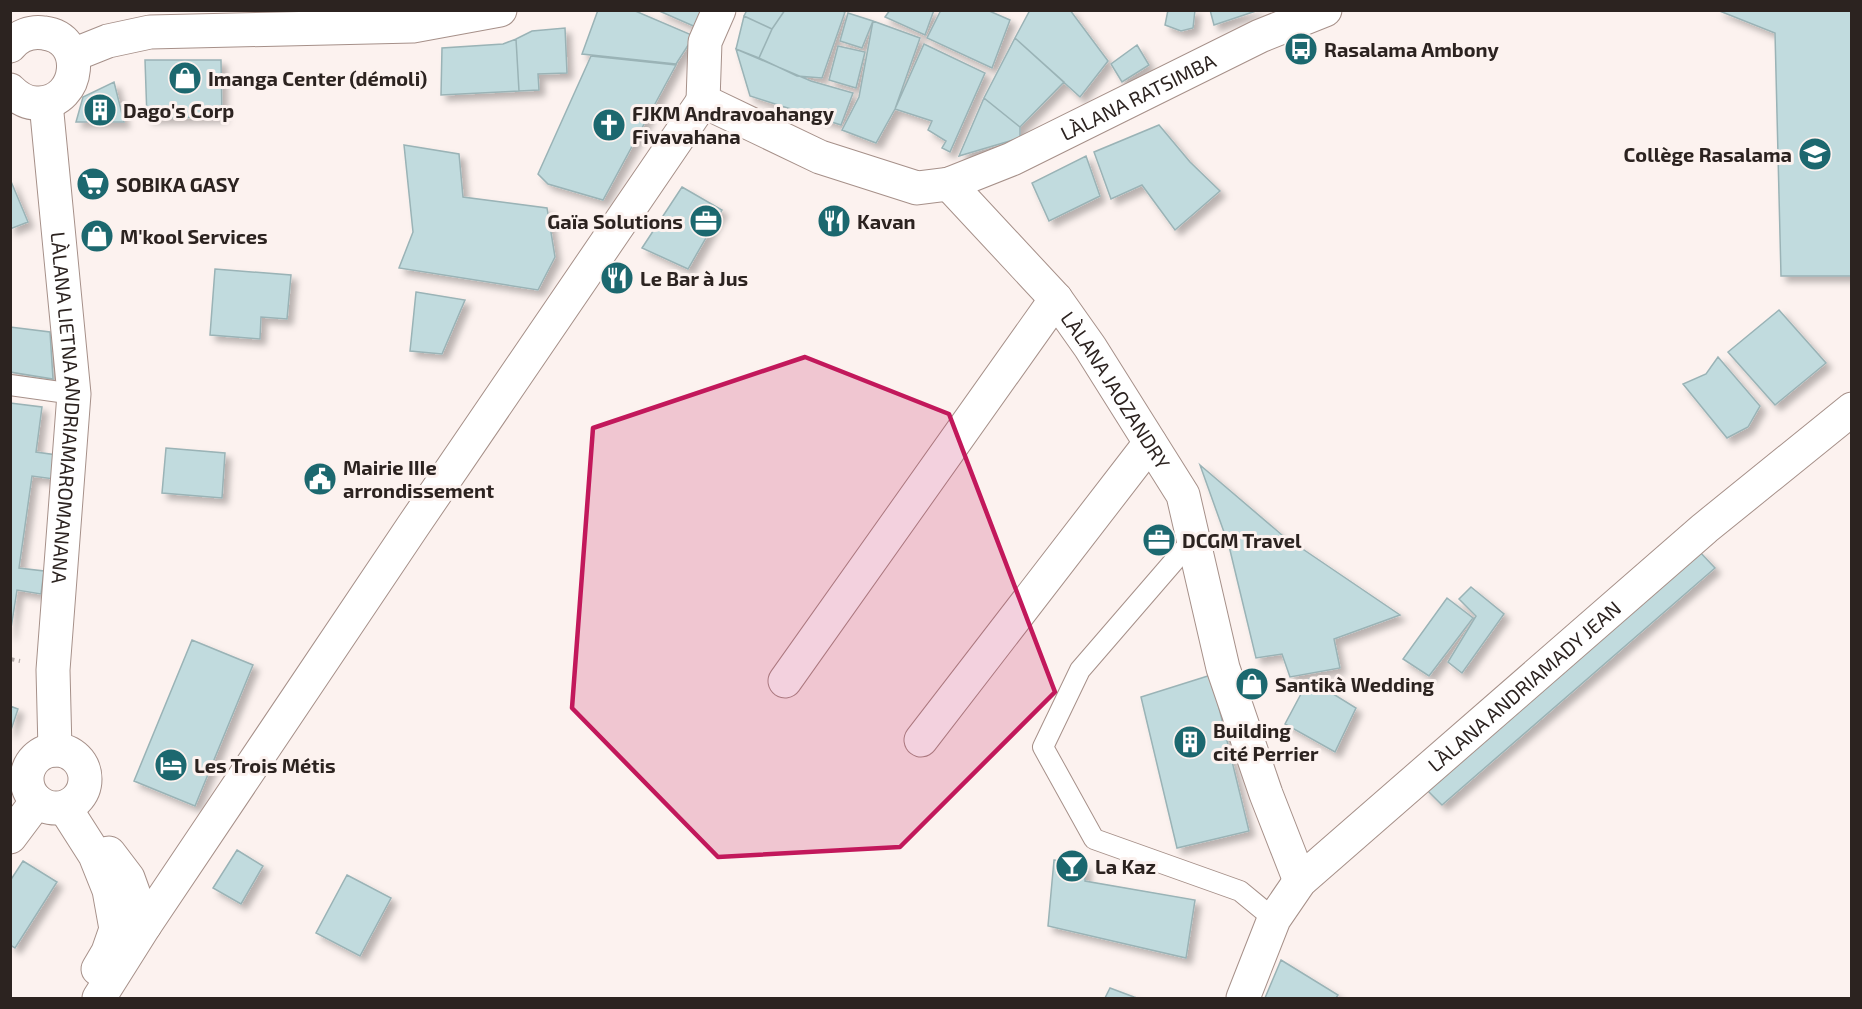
<svg xmlns="http://www.w3.org/2000/svg" width="1862" height="1009" viewBox="0 0 1862 1009" font-family="'Exo 2',sans-serif">
	<style>
		.building { fill: #c1dbde; stroke: #9ab3b6; stroke-width: 1.5; filter: url(#shadow) }
		.lines { fill: none; stroke-linecap: round; stroke-linejoin: round }
		.service-casing { stroke: #a69089; stroke-width: 22 }
		.minor-casing { stroke: #a69089; stroke-width: 35 }
		.tertiary-casing { stroke: #a69089; stroke-width: 35 }
		.primary-casing { stroke: #a69089; stroke-width: 35 }
		.path { stroke: #b5aca9; stroke-width: 4; stroke-dasharray: 4.5 4.5; stroke-linecap: butt }
		.service { stroke: #fff; stroke-width: 20 }
		.minor { stroke: #fff; stroke-width: 33 }
		.tertiary { stroke: #fff; stroke-width: 33 }
		.primary { stroke: #fff; stroke-width: 33 }
		.marked { fill: #c2185b; fill-opacity: 0.2; stroke: #c2185b; stroke-width: 4.5; stroke-linejoin: round }
		.labels { text-anchor: middle; dominant-baseline: central; stroke-width: 6; stroke-linejoin: round; paint-order: stroke }
		.poi-label { font-size: 20px; font-weight: bold; fill: #2c2320; stroke: #fcf2ef; text-anchor: start }
		.street-label { font-size: 20px; fill: #2c2320; stroke: #fcf2ef }
	</style>
	<defs>
		<filter id="shadow"><feDropShadow dx="5.5" dy="5.5" stdDeviation="3" flood-color="#0004"/></filter>
	</defs>
	<rect width="100%" height="100%" fill="#fcf2ef"/>
	<path class="building" d="M598 10H633L694 36 676 64 582 54Z
		M657 10H706L698 28Z
		M747 10H785L772 29 744 16Z
		M785 10H839L845 12 822 78 797 76 759 58 772 29Z
		M890 10H934L925 35 885 17Z
		M941 10H987L1010 20 992 68 927 38Z
		M1030 10H1070L1108 61 1080 97 1015 38Z
		M1168 10H1195L1193 28 1181 31 1165 25Z
		M1210 10H1259L1214 25Z
		M1717 10H1852V276H1781L1775 33Z
		M848 13 873 21 862 48 840 41Z
		M744 16 772 29 759 58 736 49Z
		M873 21 920 38 895 109 876 143 842 130 859 97Z
		M565 28 567 73 538 74 539 90 519 91 516 39 532 31Z
		M1015 38 1064 82 1020 127 984 98Z
		M516 39 519 91 441 95 442 48 503 44Z
		M924 44 985 73 950 152 942 148 946 141 928 130 932 121 895 109Z
		M1137 45 1149 65 1122 82 1111 64Z
		M838 46 865 52 856 88 829 80Z
		M736 49 811 81 853 93 841 125 750 96Z
		M591 56 676 65 603 200 548 184 538 174Z
		M145 60H221L222 117 147 118Z
		M114 82 124 122H76L83 97Z
		M984 98 1020 127V138L959 156Z
		M1159 125 1190 162 1220 191 1175 230 1142 185 1111 199 1094 152Z
		M404 145 459 154 463 197 547 208 555 257 538 290 399 268 413 232Z
		M1086 156 1100 196 1049 221 1032 183Z
		M10 179 28 222 10 229Z
		M682 187 722 210 688 269 642 248Z
		M215 269 291 275 287 319 261 317 260 339 210 335Z
		M416 292 465 300 442 354 410 351Z
		M1779 310 1826 363 1775 405 1728 352Z
		M10 327 50 332 53 379 10 372Z
		M1718 357 1760 406 1748 427 1727 438 1683 384 1706 374Z
		M10 403 42 407 36 452 57 455 54 479 32 476 19 568 44 571 41 594 17 590 10 635Z
		M166 448 225 453 222 498 162 493Z
		M1200 465 1282 535 1400 615 1334 639 1340 668 1290 677 1282 654 1256 658 1229 546Z
		M1699 551 1715 568 1442 805 1424 787Z
		M1471 587 1504 614 1462 673 1448 662 1476 616 1459 599Z
		M1447 598 1473 618 1429 676 1403 659Z
		M192 640 253 665 195 806 134 781Z
		M1211 675 1249 831 1177 848 1141 697Z
		M1309 679 1356 708 1335 752 1285 724Z
		M10 706 18 709 10 733Z
		M237 850 263 866 241 904 213 888Z
		M1054 860 1085 865V881L1195 900 1186 958 1048 926Z
		M23 861 57 882 15 948 10 945V881Z
		M347 875 391 898 360 956 316 933Z
		M1281 960 1338 995 1336 998H1265Z
		M1110 988 1134 997 1137 998H1105Z"/>
	<g class="lines">
		<defs>
			<path id="service" d="M10 385 74 394
				M1194 538 1080 670 1043 747 1094 839 1240 891 1274 919"/>
			<g id="minor">
				<path id="s1" d="M949 184 1056 299 1090 347 1183 495 1223 668 1266 794 1300 881"/>
				<path d="M785 681 1056 299"/>
				<path d="M921 740 1150 443"/>
				<path id="s2" d="M1243 998 1274 919 1300 881 1705 528 1852 409"/>
			</g>
			<g id="tertiary">
				<path id="s3" d="M46 103 74 394 53 670 55 750"/>
				<circle cx="56" cy="779" r="29"/>
				<path d="M65 808 95 855 109 890 116 929 108 952 98 969"/>
				<path d="M10 837 37 801"/>
				<path d="M109 853 128 878 145 925"/>
				<path d="M99 998 145 925 413 526 703 101"/>
			</g>
			<g id="primary">
				<path id="s4" d="M719 10 705 42 703 101 820 157 917 188 949 184 1012 159 1260 36 1325 10"/>
				<path d="M10 46C18 36 31 31 44 33 87 38 81 102 39 103 27 104 18 98 10 90"/>
				<path d="M73 55 108 41 150 32 413 26 500 10"/>
			</g>
		</defs>
		<use href="#service" class="service-casing"/>
		<use href="#minor" class="minor-casing"/>
		<use href="#tertiary" class="tertiary-casing"/>
		<use href="#primary" class="primary-casing"/>
		<path class="path" d="M10 659 20 661"/>
		<use href="#service" class="service"/>
		<use href="#minor" class="minor"/>
		<use href="#tertiary" class="tertiary"/>
		<use href="#primary" class="primary"/>
	</g>
	<path class="marked" d="M805 357 949 414 1055 692 900 847 718 857 572 708 593 428Z"/>
	<defs>
		<symbol id="bus-disc" viewBox="-11 -11 22 22"><circle r="9.5" fill="#1c686f" stroke="#fcf2ef"/><path d="M-5-6H5V4H4V6H2V4H-2V6H-4V4H-5ZM-3.5-4V0h7V-4ZM-3.5 1.2v1.5H-2V1.2ZM2 1.2v1.5H3.5V1.2Z" fill="#fff"/></symbol>
		<symbol id="shop-disc" viewBox="-11 -11 22 22"><circle r="9.5" fill="#1c686f" stroke="#fcf2ef"/><path d="M-5-2.5h2.3a2.7 3.5 0 0 1 5.4 0H5L5.5 6h-11ZM-1.5-2.5h3a1.5 2.3 0 0 0-3 0Z" fill="#fff"/></symbol>
		<symbol id="building-disc" viewBox="-11 -11 22 22"><circle r="9.5" fill="#1c686f" stroke="#fcf2ef"/><path d="M-4-6H4V6H1V3H-1V6H-4ZM-2.5-4.3h1.7v1.8h-1.7ZM.8-4.3h1.7v1.8H.8ZM-2.5-1h1.7V.8h-1.7ZM.8-1h1.7V.8H.8Z" fill="#fff"/></symbol>
		<symbol id="church-disc" viewBox="-11 -11 22 22"><circle r="9.5" fill="#1c686f" stroke="#fcf2ef"/><path d="M-1.2-6h2.4v3.5h3.3v2.4h-3.3V6h-2.4V-.1h-3.3v-2.4h3.3Z" fill="#fff"/></symbol>
		<symbol id="school-disc" viewBox="-11 -11 22 22"><circle r="9.5" fill="#1c686f" stroke="#fcf2ef"/><path d="M0-5L7-2L0 1L-7-2ZM-4 1L0 2.5L4 1V4Q0 6-4 4Z" fill="#fff"/></symbol>
		<symbol id="supermarket-disc" viewBox="-11 -11 22 22"><circle r="9.5" fill="#1c686f" stroke="#fcf2ef"/><path d="M-6-5.5h2.5l.6 2H6L4.5 2H-2.5L-4.4-4H-6ZM-1.5 3.2a1.3 1.3 0 1 0 .1 0ZM3 3.2a1.3 1.3 0 1 0 .1 0Z" fill="#fff"/></symbol>
		<symbol id="office-disc" viewBox="-11 -11 22 22"><circle r="9.5" fill="#1c686f" stroke="#fcf2ef"/><path d="M-6-3h4V-5.5h4V-3h4V5H-6ZM-1-4.5V-3h2v-1.5ZM-6 0V1H6V0Z" fill="#fff"/></symbol>
		<symbol id="restaurant-disc" viewBox="-11 -11 22 22"><circle r="9.5" fill="#1c686f" stroke="#fcf2ef"/><path d="M-5-6h1v4h1v-4h1v4h1v-4h1v5L-1.5 .5V6h-2V.5L-5-1ZM5-6V6H3V1.5H1.5Q1.5-4 5-6Z" fill="#fff"/></symbol>
		<symbol id="civic-disc" viewBox="-11 -11 22 22"><circle r="9.5" fill="#1c686f" stroke="#fcf2ef"/><path d="M-.6-6.5H3V-4.5H.6V-3L4-1V1h2V6H-6V1h2V-1L-.6-3ZM-1.2 2.5V6h2.4V2.5Z" fill="#fff"/></symbol>
		<symbol id="hotel-disc" viewBox="-11 -11 22 22"><circle r="9.5" fill="#1c686f" stroke="#fcf2ef"/><path d="M-6-4.5h1.5V1H6V5H4.5V3h-9V5H-6ZM-4 0a1.8 1.8 0 1 1 3.6 0ZM.5 0V-2.5h3Q6-2.5 6 0Z" fill="#fff"/></symbol>
		<symbol id="bar-disc" viewBox="-11 -11 22 22"><circle r="9.5" fill="#1c686f" stroke="#fcf2ef"/><path d="M-6-5H6L.8 .8V4.5H3.5V6h-7V4.5H-.8V.8Z" fill="#fff"/></symbol>
	</defs>
	<g fill-rule="evenodd">
		<use href="#bus-disc" x="1282" y="30" width="38" height="38"/>
		<use href="#shop-disc" x="166" y="59" width="38" height="38"/>
		<use href="#building-disc" x="81" y="91" width="38" height="38"/>
		<use href="#church-disc" x="590" y="106" width="38" height="38"/>
		<use href="#school-disc" x="1796" y="135" width="38" height="38"/>
		<use href="#supermarket-disc" x="74" y="165" width="38" height="38"/>
		<use href="#office-disc" x="687" y="202" width="38" height="38"/>
		<use href="#restaurant-disc" x="815" y="202" width="38" height="38"/>
		<use href="#shop-disc" x="78" y="217" width="38" height="38"/>
		<use href="#restaurant-disc" x="598" y="259" width="38" height="38"/>
		<use href="#civic-disc" x="301" y="460" width="38" height="38"/>
		<use href="#office-disc" x="1140" y="521" width="38" height="38"/>
		<use href="#shop-disc" x="1233" y="665" width="38" height="38"/>
		<use href="#building-disc" x="1171" y="723" width="38" height="38"/>
		<use href="#hotel-disc" x="152" y="746" width="38" height="38"/>
		<use href="#bar-disc" x="1053" y="847" width="38" height="38"/>
	</g>
	<g class="labels">
		<g class="poi-label">
			<text x="1324" y="49">Rasalama Ambony</text>
			<text x="208" y="78">Imanga Center (démoli)</text>
			<text x="123" y="110">Dago's Corp</text>
			<text x="632" y="113">FJKM Andravoahangy<tspan x="632" dy="23">Fivavahana</tspan></text>
			<text x="1792" y="154" text-anchor="end">Collège Rasalama</text>
			<text x="116" y="184">SOBIKA GASY</text>
			<text x="683" y="221" text-anchor="end">Gaïa Solutions</text>
			<text x="857" y="221">Kavan</text>
			<text x="120" y="236">M'kool Services</text>
			<text x="640" y="278">Le Bar à Jus</text>
			<text x="343" y="467">Mairie IIIe<tspan x="343" dy="23">arrondissement</tspan></text>
			<text x="1182" y="540">DCGM Travel</text>
			<text x="1275" y="684">Santikà Wedding</text>
			<text x="1213" y="730">Building<tspan x="1213" dy="23">cité Perrier</tspan></text>
			<text x="194" y="765">Les Trois Métis</text>
			<text x="1095" y="866">La Kaz</text>
		</g>
		<g class="street-label">
			<text stroke="none"><textPath href="#s4" startOffset="566">LÀLANA RATSIMBA</textPath></text>
			<text stroke="none"><textPath href="#s1" startOffset="266">LÀLANA JAOZANDRY</textPath></text>
			<text stroke="none"><textPath href="#s3" startOffset="306">LÀLANA LIETNA ANDRIAMAROMANANA</textPath></text>
			<text stroke="none"><textPath href="#s2" startOffset="428">LÀLANA ANDRIAMADY JEAN</textPath></text>
		</g>
	</g>
	<rect width="1862" height="1009" fill="none" stroke="#2c2320" stroke-width="24"/>
</svg>
